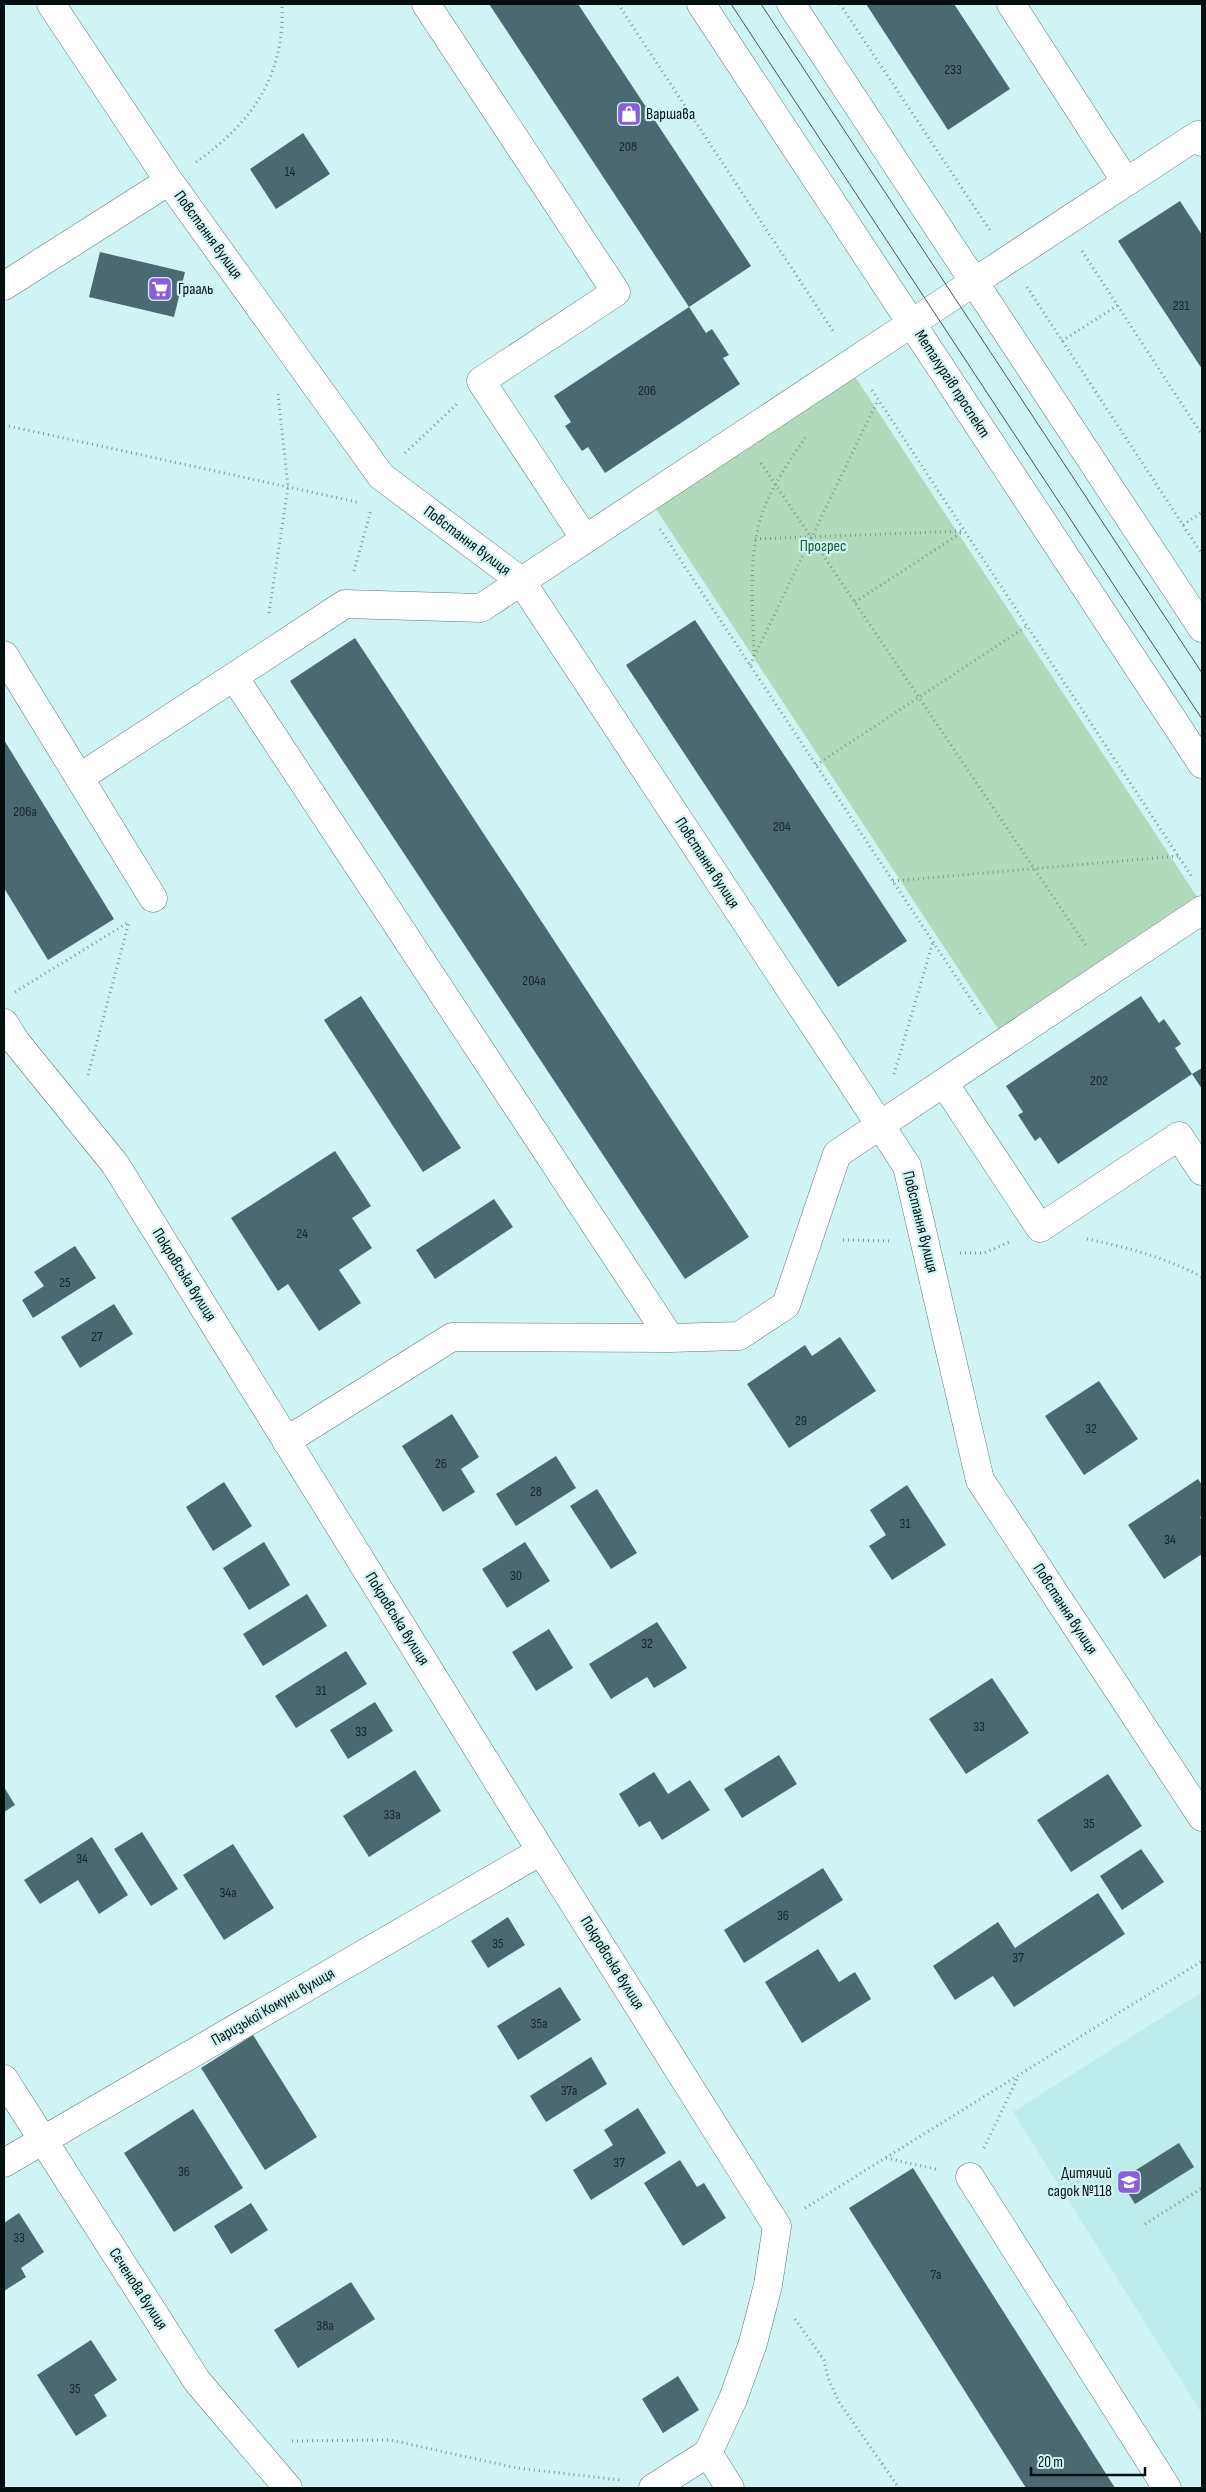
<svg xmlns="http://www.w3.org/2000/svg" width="1206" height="2492" viewBox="0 0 1206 2492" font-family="'Sofia Sans Condensed',sans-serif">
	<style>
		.built { fill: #bdecea }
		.green { fill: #b0dabb }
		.building { fill: #4b6971 }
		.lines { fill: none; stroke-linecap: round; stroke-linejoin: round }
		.minor-casing { stroke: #587978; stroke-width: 29 }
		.major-casing { stroke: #587978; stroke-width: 29 }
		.path { stroke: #7c9695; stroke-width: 3; stroke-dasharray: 1 4; stroke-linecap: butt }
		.minor { stroke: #fff; stroke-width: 28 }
		.major { stroke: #fff; stroke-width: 28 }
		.tram { stroke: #445757; stroke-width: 1 }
		.labels { text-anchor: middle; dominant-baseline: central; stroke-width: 4.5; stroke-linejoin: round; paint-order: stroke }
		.number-label { font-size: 14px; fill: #162628 }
		.poi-label { font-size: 16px; fill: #040f0f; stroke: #d0f4f3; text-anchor: start }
		.street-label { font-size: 16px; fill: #040f0f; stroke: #d0f4f3 }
		.park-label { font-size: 16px; fill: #095a2e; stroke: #d0f4f3 }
	</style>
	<rect width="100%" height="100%" fill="#d0f4f3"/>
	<path class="built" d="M1202 1992V2414L1013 2112Z"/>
	<path class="green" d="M852 372 1201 903 1002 1035 652 503Z"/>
	<path class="building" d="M489 4H578L751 266 689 307Z
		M866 4H954L1010 89 948 130Z
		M303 133 330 174 276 209 250 169Z
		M1180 201 1202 235V369L1118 241Z
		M100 252 185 272 174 317 89 297Z
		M689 307 706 333 712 329 729 355 723 358 740 384 605 473 588 447 582 451 565 426 571 422 554 396Z
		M695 620 907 941 838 987 626 665Z
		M355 638 749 1237 685 1279 290 681Z
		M4 740 114 919 48 960 4 888Z
		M361 996 461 1148 423 1172 324 1020Z
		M1141 996 1159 1023 1164 1019 1181 1044 1175 1048 1192 1074 1058 1164 1040 1137 1035 1141 1018 1115 1023 1112 1006 1086Z
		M1202 1068V1089L1192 1074Z
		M335 1151 371 1206 352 1218 372 1248 339 1270 361 1303 319 1331 288 1284 278 1291 231 1218Z
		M494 1199 513 1227 435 1279 416 1250Z
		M75 1246 96 1278 33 1318 22 1300 44 1286 34 1272Z
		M114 1304 133 1334 80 1368 61 1337Z
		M840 1337 876 1391 789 1448 747 1384 805 1345 812 1356Z
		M1099 1381 1138 1439 1084 1475 1045 1416Z
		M452 1414 479 1457 461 1469 475 1492 443 1512 402 1446Z
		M556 1456 576 1488 516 1526 496 1494Z
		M1198 1479 1202 1485V1516L1200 1517 1202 1521V1554L1164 1579 1128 1525Z
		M224 1482 252 1526 213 1551 186 1507Z
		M907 1485 946 1545 892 1580 869 1546 886 1535 870 1510Z
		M597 1489 637 1553 611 1569 570 1506Z
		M264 1542 290 1585 249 1610 223 1568Z
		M525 1542 550 1581 507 1608 482 1569Z
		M307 1594 327 1626 263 1666 243 1634Z
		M657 1622 687 1668 654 1688 647 1677 611 1699 589 1664Z
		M549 1629 573 1668 536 1691 512 1652Z
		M346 1651 367 1684 296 1728 275 1696Z
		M992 1678 1029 1733 966 1774 929 1719Z
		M375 1702 393 1731 348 1759 330 1730Z
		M779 1755 797 1784 742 1818 724 1789Z
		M415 1770 441 1811 369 1857 343 1816Z
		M654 1772 668 1794 690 1780 710 1810 662 1840 650 1821 639 1827 619 1794Z
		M1108 1774 1142 1826 1071 1872 1037 1820Z
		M4 1787 15 1805 4 1812Z
		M142 1832 178 1889 151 1906 114 1849Z
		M92 1837 128 1895 99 1914 78 1880 40 1904 24 1880Z
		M233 1844 274 1908 224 1940 183 1875Z
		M1141 1849 1164 1882 1122 1910 1100 1876Z
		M823 1868 843 1900 744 1963 724 1930Z
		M1098 1893 1125 1934 1014 2007 993 1976 955 2000 933 1966 998 1922 1015 1948Z
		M508 1917 525 1945 488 1968 471 1941Z
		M818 1949 839 1982 855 1972 871 1999 802 2043 765 1982Z
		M560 1987 581 2020 518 2060 497 2026Z
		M253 2035 317 2137 265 2170 201 2068Z
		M591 2057 607 2084 546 2122 530 2096Z
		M638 2108 666 2153 591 2200 573 2170 613 2145 604 2130Z
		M193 2109 243 2188 174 2232 124 2153Z
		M1179 2143 1194 2167 1135 2204 1120 2180Z
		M680 2160 697 2187 704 2183 726 2218 683 2246 644 2183Z
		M913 2168 946 2221 1115 2488H1026L849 2208Z
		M251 2203 268 2230 231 2254 214 2226Z
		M19 2213 44 2252 21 2268 26 2277 4 2291V2223Z
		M351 2282 375 2319 298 2368 274 2330Z
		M91 2340 117 2380 94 2395 107 2416 76 2436 37 2375Z
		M678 2376 699 2410 663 2433 642 2399Z"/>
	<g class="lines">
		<defs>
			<path id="minor" d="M51 4 169 181 381 476 521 581 907 1166 980 1480 1202 1817
				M426 4 616 292 481 381 585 539
				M1011 4 1126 182
				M974 282 1198 135 1202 142
				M4 286 169 181
				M4 655 153 898
				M234 677 670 1338
				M79 778 345 604 481 608 912 323
				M4 1023 16 1042 115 1164 541 1851 777 2226 768 2285 753 2343 733 2399 708 2453 653 2488
				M944 1083 1040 1228 1179 1136 1202 1171
				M286 1441 452 1337 670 1338 739 1336 786 1305 837 1154 1202 910
				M4 2079 197 2381 288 2488
				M4 2163 541 1851
				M970 2177 1167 2488
				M708 2453 730 2488"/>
			<path id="major" d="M701 4 1202 764
				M791 4 1202 628
				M912 323 974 282"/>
		</defs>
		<use href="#minor" class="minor-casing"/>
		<use href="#major" class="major-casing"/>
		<path class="path" d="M618 4 835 334
			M840 4 991 232
			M196 162C253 122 285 75 282 4
			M1082 251 1202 435
			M1027 287 1202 554
			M1062 341 1118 305
			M872 390 1192 877
			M4 425 357 502
			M405 453 457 404
			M761 463 1087 947
			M1183 525 1202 512
			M660 529 982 1016
			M755 539 964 531
			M354 571 371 510
			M855 602 964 531
			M269 613 288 487 278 394
			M754 656C753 608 747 557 763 511 773 484 791 459 807 435
			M750 665 878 400
			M816 765 1027 626
			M893 881 1178 856
			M15 992 129 922
			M894 1074 933 942
			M88 1075 129 922
			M1087 1239C1126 1247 1167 1258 1202 1277
			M843 1240 891 1241
			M960 1253H984L1009 1242
			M984 2148 1018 2077
			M886 2158 939 2170
			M805 2208 1202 1961
			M1145 2224 1202 2188
			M795 2319 824 2360 828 2378 839 2402 899 2488
			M292 2441 390 2440 517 2468 620 2480"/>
		<use href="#minor" class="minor"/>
		<use href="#major" class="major"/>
		<path class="tram" d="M731 4 1202 719
			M761 4 1202 673"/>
	</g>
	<defs>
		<symbol id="shop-square" viewBox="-11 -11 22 22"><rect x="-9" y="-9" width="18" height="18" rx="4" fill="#895fd9" stroke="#d0f4f3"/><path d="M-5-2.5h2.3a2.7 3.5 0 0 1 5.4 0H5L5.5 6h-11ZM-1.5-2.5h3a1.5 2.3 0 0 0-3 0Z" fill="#fff"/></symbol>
		<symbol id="supermarket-square" viewBox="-11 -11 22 22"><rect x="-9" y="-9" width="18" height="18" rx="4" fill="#895fd9" stroke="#d0f4f3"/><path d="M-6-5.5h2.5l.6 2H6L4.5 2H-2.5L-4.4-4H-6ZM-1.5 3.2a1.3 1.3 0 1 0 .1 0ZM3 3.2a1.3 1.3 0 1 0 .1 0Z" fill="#fff"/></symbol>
		<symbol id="school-square" viewBox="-11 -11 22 22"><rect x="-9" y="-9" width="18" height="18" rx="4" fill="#895fd9" stroke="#d0f4f3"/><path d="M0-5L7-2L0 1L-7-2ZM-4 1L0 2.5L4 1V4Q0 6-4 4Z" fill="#fff"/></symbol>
	</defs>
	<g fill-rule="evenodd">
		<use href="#shop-square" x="615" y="100" width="28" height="28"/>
		<use href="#supermarket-square" x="146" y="275" width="28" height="28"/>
		<use href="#school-square" x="1115" y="2168" width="28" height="28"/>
	</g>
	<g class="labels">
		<g class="number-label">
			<text x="953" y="69">233</text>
			<text x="628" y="146">208</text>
			<text x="290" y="171">14</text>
			<text x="1181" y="305">231</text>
			<text x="647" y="390">206</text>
			<text x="25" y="811">206а</text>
			<text x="782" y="826">204</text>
			<text x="534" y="980">204а</text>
			<text x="1099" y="1080">202</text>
			<text x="302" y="1233">24</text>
			<text x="65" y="1282">25</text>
			<text x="97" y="1336">27</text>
			<text x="801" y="1420">29</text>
			<text x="1091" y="1428">32</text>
			<text x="441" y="1463">26</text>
			<text x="536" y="1491">28</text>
			<text x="905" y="1523">31</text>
			<text x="1170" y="1539">34</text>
			<text x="516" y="1575">30</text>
			<text x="647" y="1643">32</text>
			<text x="321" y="1690">31</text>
			<text x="979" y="1726">33</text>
			<text x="361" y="1731">33</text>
			<text x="392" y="1814">33а</text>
			<text x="1089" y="1823">35</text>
			<text x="82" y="1858">34</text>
			<text x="228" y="1892">34а</text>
			<text x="783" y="1915">36</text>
			<text x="498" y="1943">35</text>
			<text x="1018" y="1957">37</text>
			<text x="539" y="2023">35а</text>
			<text x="569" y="2090">37а</text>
			<text x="619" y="2162">37</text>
			<text x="184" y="2171">36</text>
			<text x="19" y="2237">33</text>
			<text x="936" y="2274">7а</text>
			<text x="325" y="2325">38а</text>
			<text x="75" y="2388">35</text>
		</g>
		<g class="poi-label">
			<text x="646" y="114">Варшава</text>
			<text x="178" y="289">Грааль</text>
			<text x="1112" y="2173" text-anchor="end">Дитячий<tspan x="1112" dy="18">садок №118</tspan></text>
		</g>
		<g class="street-label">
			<text transform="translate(208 235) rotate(54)">Повстання вулиця</text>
			<text transform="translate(952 384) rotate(57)">Металургів проспект</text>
			<text transform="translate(467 541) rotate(37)">Повстання вулиця</text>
			<text transform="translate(707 863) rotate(57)">Повстання вулиця</text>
			<text transform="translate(920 1222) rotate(76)">Повстання вулиця</text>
			<text transform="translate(184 1275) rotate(58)">Покровська вулиця</text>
			<text transform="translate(1065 1609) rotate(57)">Повстання вулиця</text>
			<text transform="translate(397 1619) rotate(58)">Покровська вулиця</text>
			<text transform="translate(612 1963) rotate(58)">Покровська вулиця</text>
			<text transform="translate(273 2007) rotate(-30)">Паризької Комуни вулиця</text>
			<text transform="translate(138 2289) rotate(57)">Сєченова вулиця</text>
		</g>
		<g class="park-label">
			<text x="823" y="546">Прогрес</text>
		</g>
	</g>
	<rect width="1206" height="2492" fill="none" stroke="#040f0f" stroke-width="10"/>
	<path d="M1031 2467v8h114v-8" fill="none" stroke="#040f0f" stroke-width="2.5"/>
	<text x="1038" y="2467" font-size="15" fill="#040f0f" stroke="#d0f4f3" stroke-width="4" paint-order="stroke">20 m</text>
</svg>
